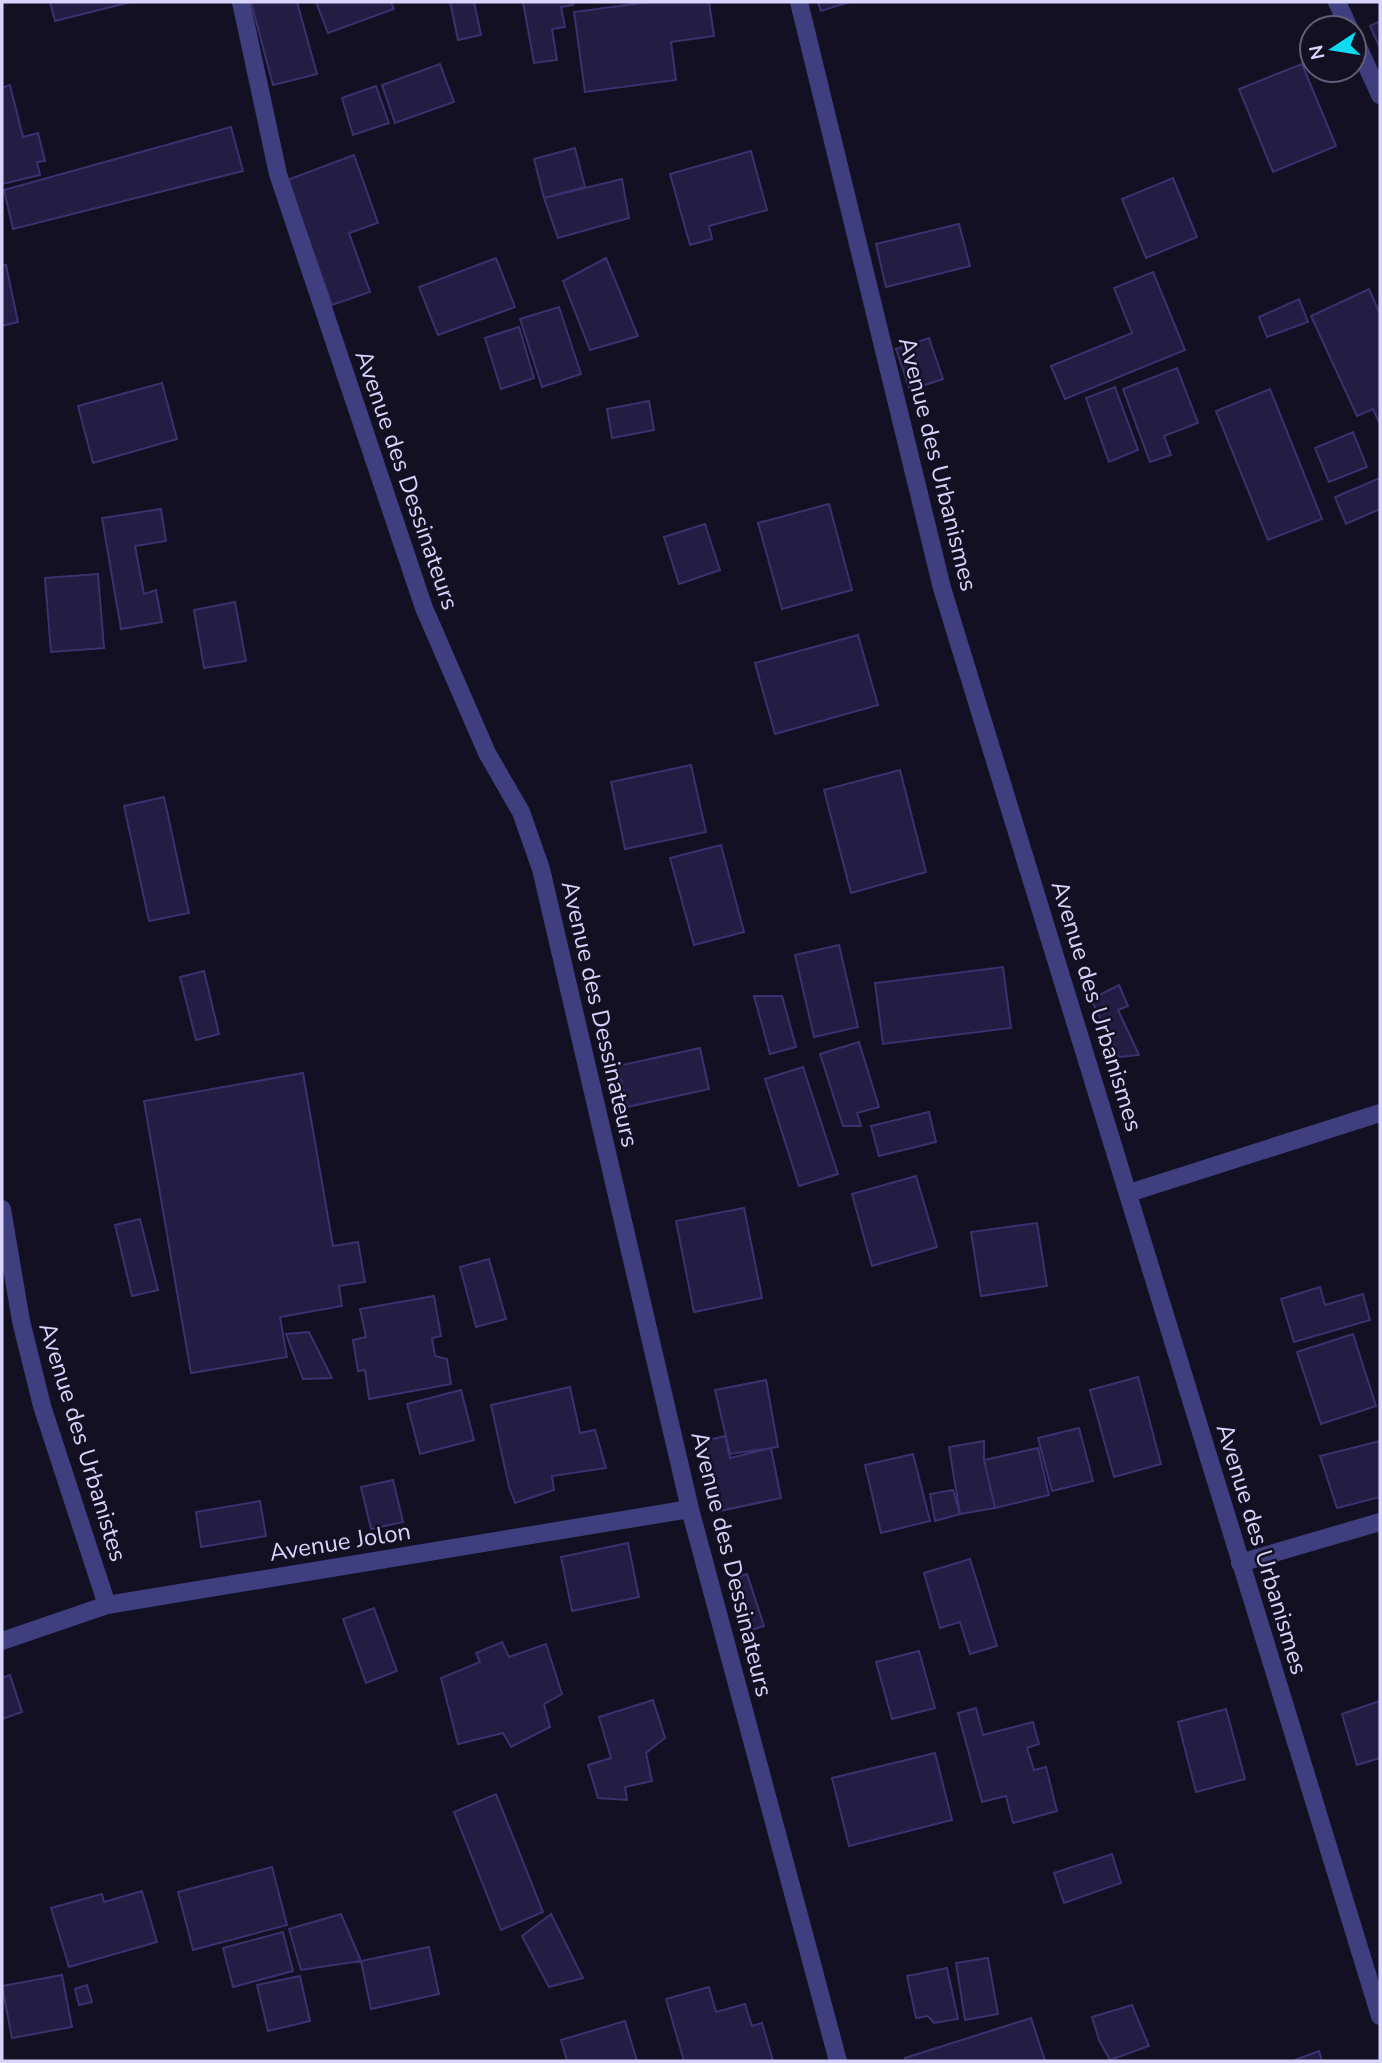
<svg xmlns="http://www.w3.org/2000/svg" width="1382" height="2063" viewBox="0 0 1382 2063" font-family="'Nunito Sans',sans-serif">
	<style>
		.building { fill: #241d43; stroke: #3c306e; stroke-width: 2 }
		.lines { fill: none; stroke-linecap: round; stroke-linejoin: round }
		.minor { stroke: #3f3e7f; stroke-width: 18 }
		.labels { text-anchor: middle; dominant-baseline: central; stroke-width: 5; stroke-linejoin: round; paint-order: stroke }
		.street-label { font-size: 24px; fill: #d9d4fc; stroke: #131023 }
	</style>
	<rect width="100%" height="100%" fill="#131023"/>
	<path class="building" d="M50 2H131L55 21Z
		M251 2H297L317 74 273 85Z
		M316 2H391L394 9 328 33Z
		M450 2H474L481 35 458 40Z
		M523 2H572L573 5 561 7 565 27 552 29 557 60 534 63Z
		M649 2H709L714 36 671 42 676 80 585 92 574 12Z
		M818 2H849L821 11Z
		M1380 21V48L1370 26Z
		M440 64 454 102 395 123 382 85Z
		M1302 64 1336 146 1273 172 1239 89Z
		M10 85 23 137 38 133 45 161 37 162 40 175 2 184V88Z
		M376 86 389 123 353 135 342 98Z
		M231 127 243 171 13 229 4 190Z
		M575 148 585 187 544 198 534 159Z
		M751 151 767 210 709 226 712 239 690 245 670 174Z
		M354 155 378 223 349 233 370 292 332 305 287 180Z
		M1173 178 1197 237 1146 258 1122 199Z
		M622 179 629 218 558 238 544 198Z
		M959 224 970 266 886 287 876 244Z
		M496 258 515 307 438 335 419 287Z
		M606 258 638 336 590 350 563 281Z
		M2 265H6L18 322 2 326Z
		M1153 272 1185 350 1065 399 1051 366 1132 333 1114 288Z
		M1369 289 1380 314V424L1373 409 1357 416 1311 316Z
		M1299 299 1308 322 1267 337 1259 317Z
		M559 307 581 374 542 387 520 319Z
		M519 327 534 378 501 389 485 338Z
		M929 338 943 379 910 390 896 349Z
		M1177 368 1198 423 1164 436 1171 455 1150 462 1123 389Z
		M162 383 177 439 93 463 78 406Z
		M1115 387 1138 450 1109 462 1086 398Z
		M1270 389 1322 519 1268 540 1216 411Z
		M649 401 654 430 612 438 607 409Z
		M1353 432 1367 467 1329 482 1315 448Z
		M1380 478V509L1346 524 1335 497Z
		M829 504 852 590 782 609 758 523Z
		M161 509 166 541 135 546 144 594 156 590 162 622 121 629 102 518Z
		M705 524 720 570 679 584 664 537Z
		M98 574 104 648 51 652 45 578Z
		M235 602 246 661 204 668 194 610Z
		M858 635 878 705 775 734 755 663Z
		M691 765 706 832 625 849 611 782Z
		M900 770 926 872 851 893 824 790Z
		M164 797 189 913 149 921 124 806Z
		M721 845 744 932 694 945 670 858Z
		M839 945 858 1027 814 1037 795 955Z
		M1003 967 1011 1028 883 1044 875 983Z
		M204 971 219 1034 196 1040 180 977Z
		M1119 985 1128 1006 1118 1010 1139 1055 1119 1057 1091 999Z
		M754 996H782L796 1047 770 1054Z
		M859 1042 879 1107 857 1113 861 1126H843L820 1054Z
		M700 1048 709 1089 627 1107 618 1066Z
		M803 1067 838 1174 799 1186 765 1079Z
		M303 1073 333 1246 358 1242 365 1282 339 1286 342 1306 280 1317 287 1357 191 1373 144 1101Z
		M929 1112 936 1142 879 1156 871 1126Z
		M916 1176 937 1247 872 1266 852 1194Z
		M744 1208 762 1298 694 1312 676 1221Z
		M140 1219 158 1290 132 1296 115 1225Z
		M1037 1223 1047 1286 981 1296 971 1232Z
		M489 1259 506 1319 476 1327 460 1267Z
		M1320 1287 1325 1305 1363 1294 1370 1320 1294 1342 1281 1299Z
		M434 1296 441 1336 432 1338 435 1356 447 1359 451 1384 369 1399 365 1370 358 1371 353 1340 366 1337 360 1309Z
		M309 1332 332 1378 303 1379 286 1334Z
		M1353 1334 1376 1406 1321 1424 1297 1352Z
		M1138 1377 1161 1464 1114 1477 1090 1390Z
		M766 1380 778 1447 730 1454 715 1390Z
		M570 1387 580 1433 595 1430 606 1468 552 1476 554 1490 515 1503 509 1487 491 1405Z
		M461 1390 474 1440 420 1454 407 1404Z
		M1079 1428 1093 1481 1052 1491 1038 1438Z
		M725 1436 730 1458 771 1448 781 1498 715 1512 700 1442Z
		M984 1441V1460L995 1508 960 1514 949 1447Z
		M1380 1441V1497L1337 1508 1320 1456Z
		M1038 1448 1049 1495 995 1508 984 1460Z
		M913 1454 930 1521 881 1533 865 1465Z
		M393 1480 403 1522 371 1529 361 1487Z
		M953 1490 960 1514 935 1521 930 1494Z
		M260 1501 266 1536 201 1547 196 1512Z
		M628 1543 639 1597 572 1611 561 1557Z
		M970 1559 997 1646 970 1654 960 1622 940 1628 924 1573Z
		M747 1574 764 1626 748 1631 732 1579Z
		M374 1608 397 1671 366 1683 343 1619Z
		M502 1642 509 1657 546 1644 562 1694 544 1704 550 1727 511 1747 503 1733 458 1744 441 1678 480 1662 476 1653Z
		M919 1651 935 1708 892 1719 876 1662Z
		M10 1675 22 1712 2 1719V1678Z
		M653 1700 665 1738 646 1753 652 1781 625 1787 627 1800 598 1798 588 1765 611 1758 599 1717Z
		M1380 1701V1758L1357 1765 1342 1714Z
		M976 1708 983 1735 1033 1722 1039 1744 1027 1748 1034 1770 1046 1767 1057 1811 1013 1823 1006 1796 982 1802 958 1713Z
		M1226 1709 1245 1779 1196 1792 1178 1722Z
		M935 1753 952 1820 849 1846 832 1778Z
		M496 1794 543 1912 501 1930 454 1812Z
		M1112 1854 1121 1883 1064 1903 1054 1873Z
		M272 1867 287 1925 193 1950 178 1892Z
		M142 1891 157 1942 69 1967 51 1908 102 1894 104 1902Z
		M341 1914 361 1961 301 1970 289 1929Z
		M551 1914 583 1978 549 1987 522 1936Z
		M283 1932 293 1971 233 1987 223 1948Z
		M429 1947 439 1994 371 2009 361 1961Z
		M988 1958 998 2014 965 2020 956 1963Z
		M947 1968 958 2019 934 2023 928 2016 916 2018 907 1976Z
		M62 1975 72 2027 12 2038 2 1986Z
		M300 1976 310 2021 268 2031 257 1985Z
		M87 1985 92 2002 79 2005 75 1989Z
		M709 1987 716 2012 745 2004 752 2026 762 2023 773 2061H684L666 1999Z
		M1132 2005 1149 2046 1110 2060 1099 2040 1092 2017Z
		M1031 2018 1045 2061H906L905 2058Z
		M625 2021 637 2061H567L561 2040Z
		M1319 2051 1322 2061H1296L1295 2060Z"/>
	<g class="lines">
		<path class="minor" d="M241 2 278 174 424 608 487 753 521 812 541 869 690 1509 838 2061
			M799 2 942 588 1380 2016
			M1337 2 1349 28
			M1354 38 1380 95
			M1129 1193 1380 1113
			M2 1209 21 1321 42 1406 107 1605
			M1240 1563 1380 1522
			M2 1641 107 1605 690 1509"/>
	</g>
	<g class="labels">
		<g class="street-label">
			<text transform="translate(938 464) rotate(76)">Avenue des Urbanismes</text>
			<text transform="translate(407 480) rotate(71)">Avenue des Dessinateurs</text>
			<text transform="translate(1097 1006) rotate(73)">Avenue des Urbanismes</text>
			<text transform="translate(600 1014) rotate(77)">Avenue des Dessinateurs</text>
			<text transform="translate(83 1442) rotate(73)">Avenue des Urbanistes</text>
			<text transform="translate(340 1542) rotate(-9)">Avenue Jolon</text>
			<text transform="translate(1262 1549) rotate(73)">Avenue des Urbanismes</text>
			<text transform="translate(732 1564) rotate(76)">Avenue des Dessinateurs</text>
		</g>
	</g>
	<rect width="1382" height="2063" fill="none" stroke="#d9d4fc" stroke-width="7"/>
	<g transform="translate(1333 49) rotate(258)"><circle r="33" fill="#131023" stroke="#625e7a" stroke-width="2"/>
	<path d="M0-5L12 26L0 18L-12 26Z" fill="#0edbef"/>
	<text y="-10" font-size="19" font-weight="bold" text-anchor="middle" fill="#d9d4fc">N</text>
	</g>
</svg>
